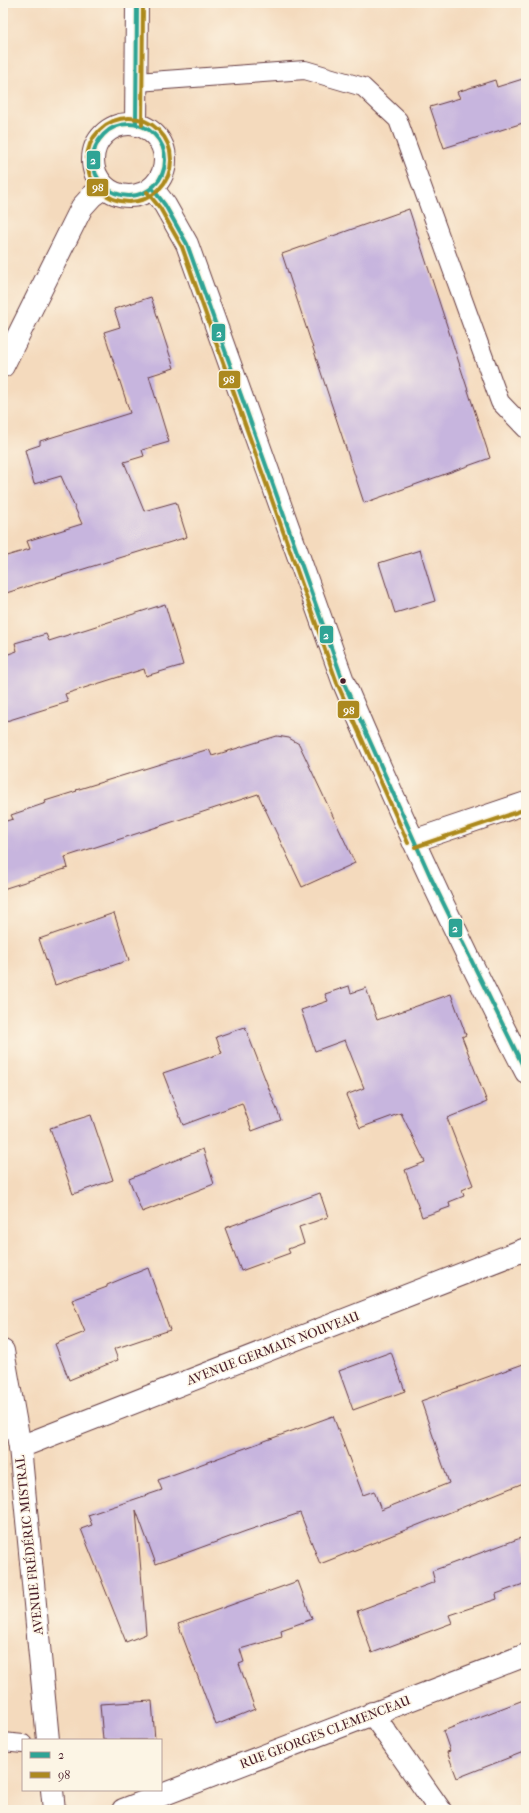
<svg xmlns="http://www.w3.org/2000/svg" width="529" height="1813" viewBox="0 0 529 1813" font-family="'IM FELL French Canon',serif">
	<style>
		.building { fill: #c7b5de }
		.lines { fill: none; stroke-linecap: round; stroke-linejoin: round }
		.lane-casing { stroke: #643b41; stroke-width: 20 }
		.street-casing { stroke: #643b41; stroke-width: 24 }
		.secondary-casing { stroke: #643b41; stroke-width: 24 }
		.lane { stroke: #fff; stroke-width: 18 }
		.street { stroke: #fff; stroke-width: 22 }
		.secondary { stroke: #fff; stroke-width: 22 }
		.bus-1-casing { stroke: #fcf5e5; stroke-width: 7 }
		.bus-2-casing { stroke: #fcf5e5; stroke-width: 7 }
		.bus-1 { stroke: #2fa495; stroke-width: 4 }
		.bus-2 { stroke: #ac891f; stroke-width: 4 }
		.bus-dot { fill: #4a1f2b; stroke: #fcf5e5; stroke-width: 1.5 }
		.labels { text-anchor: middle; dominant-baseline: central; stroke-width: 3; stroke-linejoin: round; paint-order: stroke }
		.street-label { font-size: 13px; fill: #4a1f2b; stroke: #fcf5e5 }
		.line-badge { stroke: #fcf5e5; stroke-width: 1.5 }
		.badge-label { font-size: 11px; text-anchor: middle; font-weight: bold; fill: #fff }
	</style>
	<rect width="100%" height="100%" fill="#fcf5e5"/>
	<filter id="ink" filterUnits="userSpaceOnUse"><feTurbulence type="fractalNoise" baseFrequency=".025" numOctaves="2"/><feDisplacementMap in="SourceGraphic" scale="8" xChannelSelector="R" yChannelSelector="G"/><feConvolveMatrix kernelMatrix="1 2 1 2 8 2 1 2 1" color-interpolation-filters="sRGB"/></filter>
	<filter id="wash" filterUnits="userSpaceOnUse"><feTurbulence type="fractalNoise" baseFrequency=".012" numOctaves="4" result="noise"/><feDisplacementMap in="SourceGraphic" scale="16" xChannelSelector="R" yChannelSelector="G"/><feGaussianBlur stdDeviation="0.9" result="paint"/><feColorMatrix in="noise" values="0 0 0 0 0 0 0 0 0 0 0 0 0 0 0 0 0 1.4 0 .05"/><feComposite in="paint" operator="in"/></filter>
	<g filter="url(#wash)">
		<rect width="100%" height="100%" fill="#f4dabd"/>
		<g id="blocks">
			<path class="building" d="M526 78V122L444 148 430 107 460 98 457 92 495 80 497 87Z
				M409 209 490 458 364 503 282 254Z
				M151 297 174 368 149 376 169 442 142 450 144 456 124 462 144 511 176 502 187 537 3 594V557L30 549 27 541 82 524 61 476 34 484 25 450 40 445V441L130 413 104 332 120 327 114 309Z
				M420 550 435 601 395 613 379 563Z
				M165 604 183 665 146 676 144 669 65 694 68 702 3 722V656L17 651 15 643 46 634 49 641Z
				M277 736 289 738 299 744 355 863 302 887 258 794 65 857 68 868 3 889V822L13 819 11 815 46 803 45 801 77 791 76 790 209 749 212 756Z
				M114 913 129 960 55 985 39 939Z
				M349 986 351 993 366 988 377 1020 451 994 466 1035 462 1037 487 1102 447 1118 473 1185 462 1190 464 1196 449 1202 450 1207 422 1217 405 1170 425 1162 401 1113 360 1128 346 1095 364 1088 345 1040 315 1051 301 1010 328 1001 325 994Z
				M245 1027 281 1120 252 1131 242 1103 183 1125 163 1073 222 1053 216 1037Z
				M91 1115 113 1180 73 1194 50 1128Z
				M203 1149 214 1184 142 1212 129 1179Z
				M320 1193 328 1217 299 1227 304 1243 288 1249 290 1253 241 1271 225 1228Z
				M148 1268 170 1330 114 1349 118 1360 69 1380 55 1344 85 1332 72 1300 107 1287V1285Z
				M391 1352 405 1391 353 1410 339 1371Z
				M526 1363V1482L320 1564 300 1513 246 1531 156 1564 136 1510 146 1634 126 1642 81 1529 92 1525 88 1515 162 1490 158 1480 333 1416 363 1495 374 1491 381 1510 449 1483 421 1401Z
				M526 1536V1583L496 1594 497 1599 449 1615 452 1623 372 1653 357 1611 435 1582 432 1571Z
				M298 1581 312 1619 281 1630 282 1637 240 1649 244 1662 239 1664 255 1709 216 1725 178 1624Z
				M526 1699V1751L457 1778 447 1752 450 1751 443 1731Z
				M152 1701 155 1740H103L100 1704Z"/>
		</g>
	</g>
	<g filter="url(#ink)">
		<use href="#blocks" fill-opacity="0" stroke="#643b41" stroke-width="1"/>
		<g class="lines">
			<defs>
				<path id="lane" d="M137 82 305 70 363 87 398 120 500 402 526 429
					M3 1742 23 1744"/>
				<path id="street" d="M152 188 165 205 187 244 343 681C399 814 460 944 526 1072
					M413 841 526 803
					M20 1447 526 1249
					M372 1713 440 1810
					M123 1810 526 1655"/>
				<path id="secondary" d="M93 160a36 36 0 1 1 72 0a36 36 0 1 1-72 0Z
					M136 125 137 3
					M3 366 82 207 92 196 105 187
					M3 1351 20 1447 48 1740
					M52 1790 54 1810"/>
			</defs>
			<use href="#lane" class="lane-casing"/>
			<use href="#street" class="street-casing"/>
			<use href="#secondary" class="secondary-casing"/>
			<use href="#lane" class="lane"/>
			<use href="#street" class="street"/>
			<use href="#secondary" class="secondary"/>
			<defs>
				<path id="bus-1" d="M93 160a36 36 0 1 1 72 0a36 36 0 1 1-72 0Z
					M136 125 137 3
					M152 188 165 205 187 244 343 681 431 878 526 1072"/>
				<path id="bus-2" d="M87 160a42 42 0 1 1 84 0a42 42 0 1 1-84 0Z
					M142 125 143 3
					M147 192 160 208 182 247 337 683 408 843
					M415 847 526 809"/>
			</defs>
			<use href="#bus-1" class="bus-1-casing"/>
			<use href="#bus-2" class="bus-2-casing"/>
			<use href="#bus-1" class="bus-1"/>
			<use href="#bus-2" class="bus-2"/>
		</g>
	</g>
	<circle class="bus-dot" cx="343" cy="681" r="3.5"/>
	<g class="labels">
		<g class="street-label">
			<text transform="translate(273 1348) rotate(-21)">AVENUE GERMAIN NOUVEAU</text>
			<text transform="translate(29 1545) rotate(-96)">AVENUE FRÉDÉRIC MISTRAL</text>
			<text transform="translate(325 1732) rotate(-21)">RUE GEORGES CLEMENCEAU</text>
		</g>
	</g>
	<g class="line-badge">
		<rect x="86" y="150" width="15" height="20" rx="4" fill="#2fa495"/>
		<rect x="86" y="178" width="23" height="19" rx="4" fill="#ac891f"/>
		<rect x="211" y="323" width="15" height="19" rx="4" fill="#2fa495"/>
		<rect x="218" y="370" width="23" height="19" rx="4" fill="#ac891f"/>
		<rect x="319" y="625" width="15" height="19" rx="4" fill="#2fa495"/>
		<rect x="337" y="700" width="23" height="19" rx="4" fill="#ac891f"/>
		<rect x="448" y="918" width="15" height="20" rx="4" fill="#2fa495"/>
	</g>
	<g class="badge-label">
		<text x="93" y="164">2</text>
		<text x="98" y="191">98</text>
		<text x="219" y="337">2</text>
		<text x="229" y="383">98</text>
		<text x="326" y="639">2</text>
		<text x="349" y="714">98</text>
		<text x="455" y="932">2</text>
	</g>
	<rect width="529" height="1813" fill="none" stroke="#fcf5e5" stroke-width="16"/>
	<rect x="22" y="1739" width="140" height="52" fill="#fcf5e5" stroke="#b59f9b"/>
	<rect x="30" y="1752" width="20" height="6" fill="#2fa495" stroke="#b59f9b"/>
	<text x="58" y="1759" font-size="12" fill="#4a1f2b">2</text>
	<rect x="30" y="1772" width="20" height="6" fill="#ac891f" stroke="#b59f9b"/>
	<text x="58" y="1779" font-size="12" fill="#4a1f2b">98</text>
</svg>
